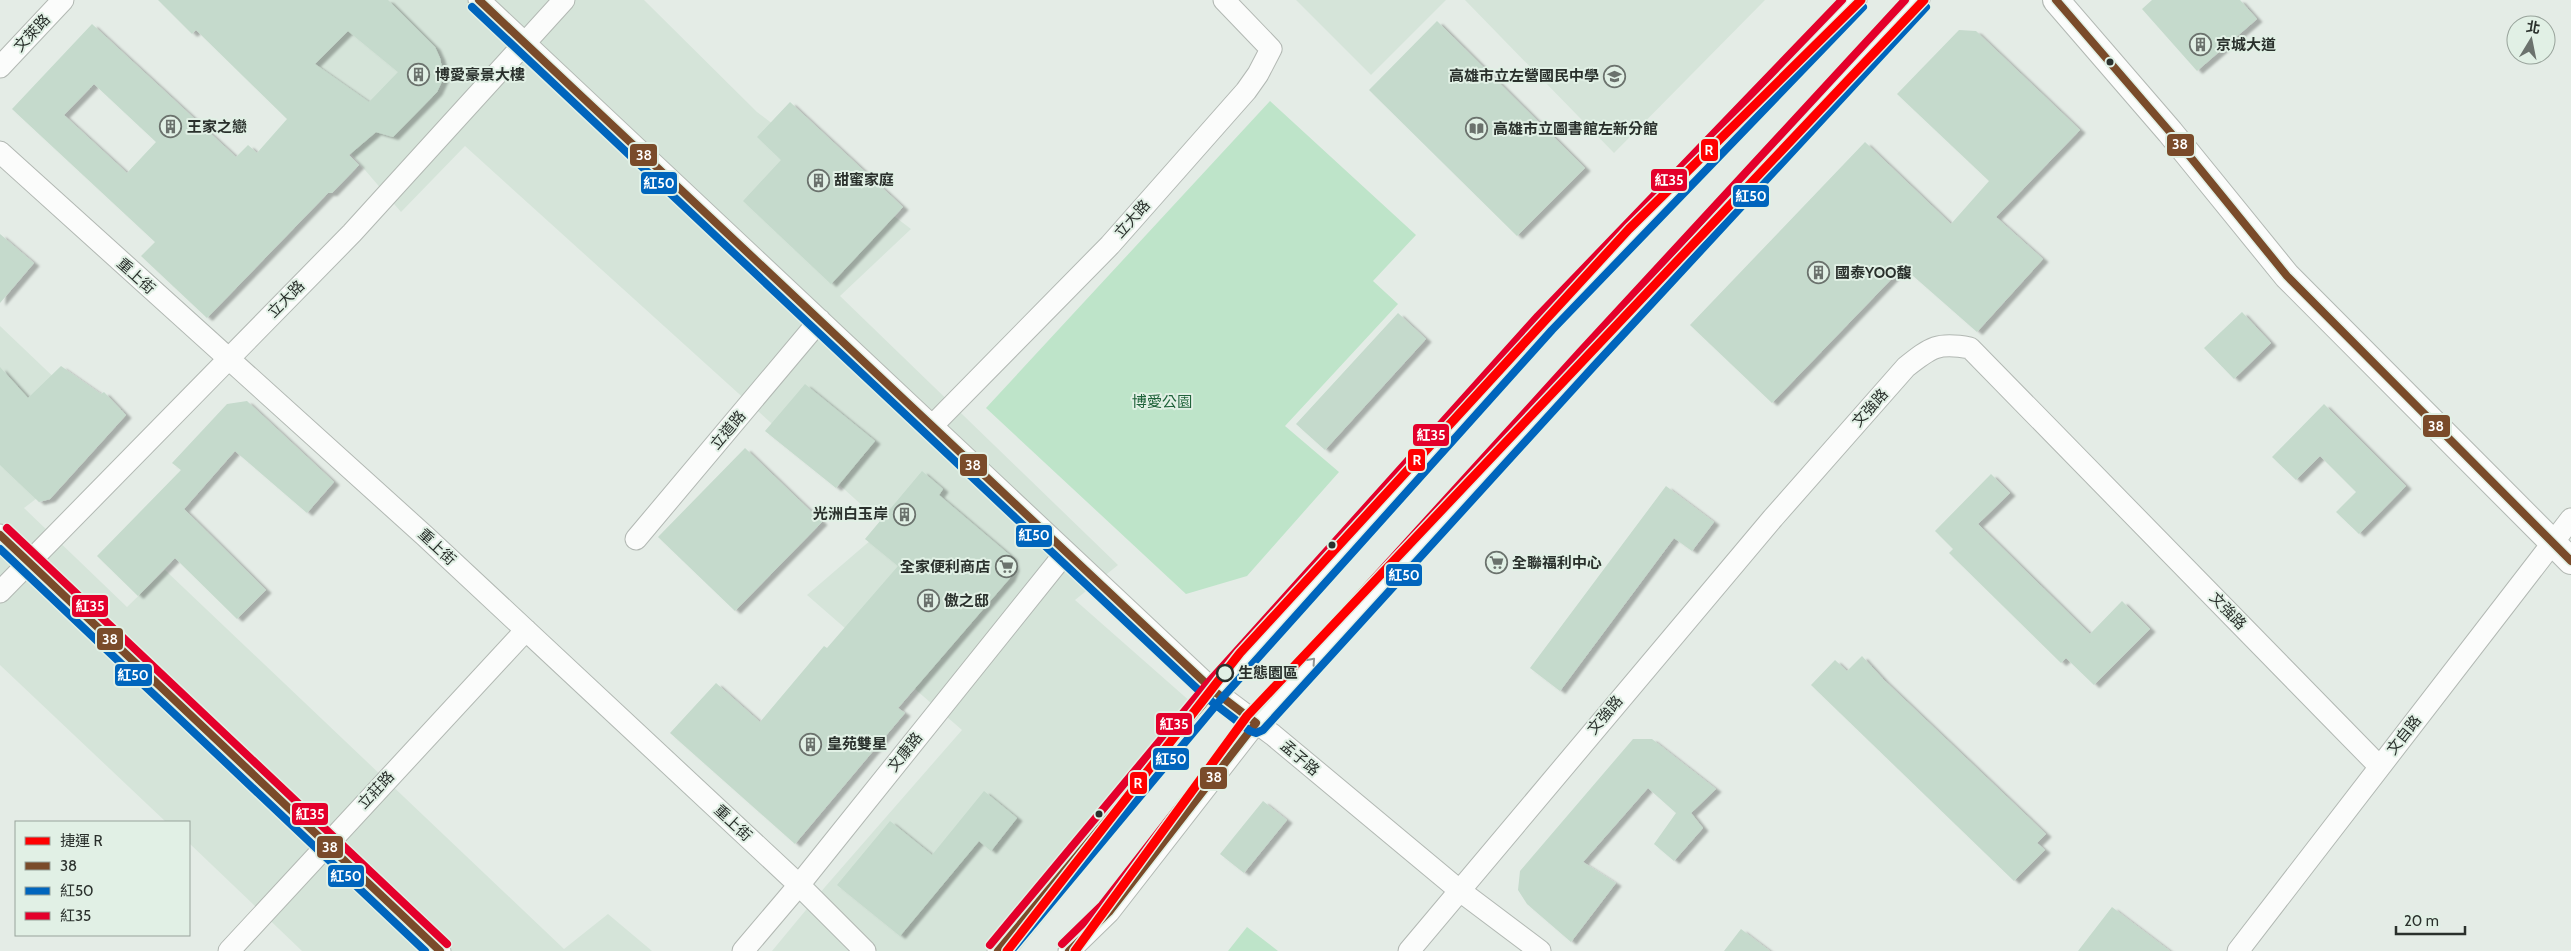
<svg xmlns="http://www.w3.org/2000/svg" width="2571" height="951" viewBox="0 0 2571 951" font-family="Cabin,'Noto Sans TC',sans-serif">
	<style>
		.built { fill: #d5e4d9 }
		.green { fill: #bee4c9 }
		.building { fill: #c5dacc; fill-rule: evenodd; filter: url(#shadow) }
		.lines { fill: none; stroke-linecap: round; stroke-linejoin: round }
		.minor-casing { stroke: #b2b8b3; stroke-width: 23 }
		.tertiary-casing { stroke: #b2b8b3; stroke-width: 28 }
		.minor { stroke: #fbfcfb; stroke-width: 21 }
		.tertiary { stroke: #fbfcfb; stroke-width: 26 }
		.bus-1-casing { stroke: #e1f0e5; stroke-width: 11 }
		.bus-2-casing { stroke: #e1f0e5; stroke-width: 11 }
		.bus-3-casing { stroke: #e1f0e5; stroke-width: 11 }
		.bus-1 { stroke: #7a4b2a; stroke-width: 8 }
		.bus-2 { stroke: #0065bd; stroke-width: 8 }
		.bus-3 { stroke: #e4002b; stroke-width: 8 }
		.metro-1-casing { stroke: #e1f0e5; stroke-width: 12 }
		.metro-1 { stroke: #f00; stroke-width: 9 }
		.oneway { stroke: #929694 }
		.bus-dot { fill: #2a302c; stroke: #e1f0e5; stroke-width: 2 }
		.stop-dot { fill: #e1f0e5; stroke: #2a302c; stroke-width: 2.5 }
		.labels { text-anchor: middle; dominant-baseline: central; stroke-width: 4; stroke-linejoin: round; paint-order: stroke }
		.street-label { font-size: 15px; fill: #2a302c; stroke: #e1f0e5 }
		.poi-label { font-size: 15px; font-weight: bold; fill: #2a302c; stroke: #e1f0e5; text-anchor: start }
		.park-label { font-size: 15px; fill: #20633b; stroke: #e1f0e5 }
		.stop-label { font-size: 15px; font-weight: bold; fill: #2a302c; stroke: #e1f0e5; text-anchor: start }
		.line-badge { stroke: #e1f0e5; stroke-width: 2 }
		.badge-label { font-size: 14px; text-anchor: middle; font-weight: bold; fill: #fff }
	</style>
	<defs>
		<filter id="shadow"><feDropShadow dx="5.5" dy="3" stdDeviation="1" flood-color="#0004"/></filter>
	</defs>
	<rect width="100%" height="100%" fill="#e4ece6"/>
	<path class="built" d="M312 0H644L757 112 911 229 840 296 1118 565 1075 600 1209 718 1019 951H772L825 887 962 730 807 595 886 527 465 146 401 212 275 65Z
		M1296 0H1446L1371 75Z
		M1465 0H1765L1614 153Z
		M0 326 106 427 66 476 24 508 127 607 165 570 564 949 608 914 652 951H302L189 843V822H166L0 665Z"/>
	<path class="green" d="M1270 101 1416 235 1373 281 1398 304 1285 426 1339 472 1247 576 1186 594 986 408Z
		M1247 927 1278 951H1228Z"/>
	<path class="building" d="M158 0H388L435 47 440 58 444 77 437 92 393 137 376 132 349 155 359 165 332 193H328L207 318 141 256 155 242 12 109 92 24 236 157 248 145 257 153 287 119 196 30 192 34ZM348 31 398 72 369 102 315 64ZM94 84 156 142 127 173 64 115Z
		M2152 0H2240L2257 19 2197 71 2142 9Z
		M1437 21 1585 168 1517 236 1369 90Z
		M1959 30 1976 31 2080 130 1996 217 2043 259 1977 332 1903 267 1772 403 1690 325 1865 142 1951 224 1989 181 1897 94Z
		M790 102 903 207 831 284 743 201 781 160 757 137Z
		M0 234 34 263 0 303Z
		M2242 312 2271 343 2234 379 2204 348Z
		M1398 313 1426 339 1325 450 1296 424Z
		M61 366 101 394 104 392 126 415 50 499 39 502 0 465V367L28 398Z
		M805 384 875 441 836 488 765 431Z
		M247 401 334 482 307 513 235 451 184 509 266 590 237 619 175 558 138 596 97 556 181 470 172 463 227 404Z
		M2324 404 2406 486 2359 534 2336 512 2356 492 2320 456 2296 480 2272 457Z
		M745 448 822 522 735 611 658 537Z
		M922 471 943 489 939 495 1012 557 1014 568 1010 578 898 708 905 713 795 844 670 733 716 683 760 722 824 646 827 648 898 566 865 539Z
		M1991 474 2010 493 1978 524 2090 634 2122 601 2150 629 2094 685 2066 658 2061 663 1949 553 1953 549 1935 531Z
		M1666 486 1714 522 1692 551 1674 538 1560 691 1530 668Z
		M1862 656 1884 680 2046 834 2037 843 2045 850 2014 881 1811 685 1835 660 1847 671Z
		M1633 739H1652L1716 789 1691 813 1703 828 1674 861 1654 844 1676 813 1648 788 1583 862 1616 883 1571 942 1527 904 1518 890 1520 871Z
		M984 791 1017 818 991 851 979 841 900 936 837 885 890 821 932 855Z
		M1263 801 1287 820 1244 873 1220 854Z
		M2112 907 2170 951H2078Z
		M1741 929 1770 951H1724Z"/>
	<g class="lines">
		<defs>
			<path id="minor" d="M479 0 1214 691 1273 735 1459 890 1540 951
				M0 67 63 0
				M0 152 425 536 799 885 865 951
				M932 426 1110 245 1246 91 1258 74 1271 49 1224 0
				M0 535 440 951
				M636 539 820 320
				M0 592 352 233 564 0
				M229 951 526 630
				M743 951 799 885 1066 552
				M998 951 1214 691 1545 323 1856 0
				M1069 951 1109 912 1256 723 1587 359 1919 0
				M1409 951 1773 518 1906 367C1931 347 1938 342 1970 348L2380 767
				M2238 951 2571 519"/>
			<path id="tertiary" d="M2056 0 2170 132 2287 276 2571 561"/>
		</defs>
		<use href="#minor" class="minor-casing"/>
		<use href="#tertiary" class="tertiary-casing"/>
		<use href="#minor" class="minor"/>
		<use href="#tertiary" class="tertiary"/>
		<defs>
			<path id="bus-1" d="M479 0 1214 691 1256 723 1109 912 1069 951
				M2056 0 2170 132 2287 276 2571 561
				M0 535 440 951
				M998 951 1214 691"/>
			<path id="bus-2" d="M472 7 1207 698 1250 731 1256 733 1263 730 1594 366 1926 7
				M0 549 425 951
				M1011 951 1222 698 1552 330 1863 7"/>
			<path id="bus-3" d="M7 528 447 944
				M1062 944 1102 905 1249 716 1580 352 1905 0
				M990 945 1207 684 1538 316 1842 0"/>
		</defs>
		<use href="#bus-1" class="bus-1-casing"/>
		<use href="#bus-2" class="bus-2-casing"/>
		<use href="#bus-3" class="bus-3-casing"/>
		<use href="#bus-1" class="bus-1"/>
		<use href="#bus-2" class="bus-2"/>
		<use href="#bus-3" class="bus-3"/>
		<defs>
			<path id="metro-1" d="M1007 951 1240 653 1629 229 1861 0
				M1075 951 1247 716 1924 0"/>
		</defs>
		<use href="#metro-1" class="metro-1-casing"/>
		<use href="#metro-1" class="metro-1"/>
	</g>
	<defs><path id="oneway-chevron" d="M-2-3.5L2.5 0L-2 3.5" fill="none" stroke-width="1.6" stroke-linecap="round" stroke-linejoin="round" transform="scale(1.25)"/></defs>
	<use class="oneway" href="#oneway-chevron" transform="translate(1312 661) rotate(-48)"/>
	<defs>
		<symbol id="building-ring" viewBox="-11 -11 22 22"><circle r="9.5" fill="#e1f0e5" stroke="#6b726d" stroke-width="1.5"/><path d="M-4-6H4V6H1V3H-1V6H-4ZM-2.5-4.3h1.7v1.8h-1.7ZM.8-4.3h1.7v1.8H.8ZM-2.5-1h1.7V.8h-1.7ZM.8-1h1.7V.8H.8Z" fill="#6b726d"/></symbol>
		<symbol id="school-ring" viewBox="-11 -11 22 22"><circle r="9.5" fill="#e1f0e5" stroke="#6b726d" stroke-width="1.5"/><path d="M0-5L7-2L0 1L-7-2ZM-4 1L0 2.5L4 1V4Q0 6-4 4Z" fill="#6b726d"/></symbol>
		<symbol id="library-ring" viewBox="-11 -11 22 22"><circle r="9.5" fill="#e1f0e5" stroke="#6b726d" stroke-width="1.5"/><path d="M-6-4Q-3-5.5-.7-3.5V5Q-3 3-6 4ZM6-4Q3-5.5 .7-3.5V5Q3 3 6 4Z" fill="#6b726d"/></symbol>
		<symbol id="supermarket-ring" viewBox="-11 -11 22 22"><circle r="9.5" fill="#e1f0e5" stroke="#6b726d" stroke-width="1.5"/><path d="M-6-5.5h2.5l.6 2H6L4.5 2H-2.5L-4.4-4H-6ZM-1.5 3.2a1.3 1.3 0 1 0 .1 0ZM3 3.2a1.3 1.3 0 1 0 .1 0Z" fill="#6b726d"/></symbol>
	</defs>
	<g fill-rule="evenodd">
		<use href="#building-ring" x="2188" y="32" width="25" height="25"/>
		<use href="#building-ring" x="406" y="62" width="25" height="25"/>
		<use href="#school-ring" x="1602" y="64" width="25" height="25"/>
		<use href="#building-ring" x="158" y="114" width="25" height="25"/>
		<use href="#library-ring" x="1464" y="116" width="25" height="25"/>
		<use href="#building-ring" x="806" y="168" width="25" height="25"/>
		<use href="#building-ring" x="1806" y="260" width="25" height="25"/>
		<use href="#building-ring" x="892" y="502" width="25" height="25"/>
		<use href="#supermarket-ring" x="1484" y="550" width="25" height="25"/>
		<use href="#supermarket-ring" x="994" y="554" width="25" height="25"/>
		<use href="#building-ring" x="916" y="588" width="25" height="25"/>
		<use href="#building-ring" x="798" y="732" width="25" height="25"/>
	</g>
	<g class="bus-dot">
		<circle cx="2110" cy="62" r="4.5"/>
		<circle cx="1332" cy="545" r="4.5"/>
		<circle cx="1099" cy="814" r="4.5"/>
	</g>
	<circle class="stop-dot" cx="1225" cy="673" r="8"/>
	<g class="labels">
		<g class="street-label">
			<text transform="translate(32 33) rotate(-47)">文萊路</text>
			<text transform="translate(1132 219) rotate(-48)">立大路</text>
			<text transform="translate(136 276) rotate(42)">重上街</text>
			<text transform="translate(286 299) rotate(-45)">立大路</text>
			<text transform="translate(1870 408) rotate(-48)">文強路</text>
			<text transform="translate(728 430) rotate(-50)">立道路</text>
			<text transform="translate(437 547) rotate(43)">重上街</text>
			<text transform="translate(2228 611) rotate(46)">文強路</text>
			<text transform="translate(1605 715) rotate(-50)">文強路</text>
			<text transform="translate(2404 735) rotate(-52)">文自路</text>
			<text transform="translate(905 752) rotate(-51)">文康路</text>
			<text transform="translate(1300 758) rotate(40)">孟子路</text>
			<text transform="translate(376 790) rotate(-47)">立莊路</text>
			<text transform="translate(733 823) rotate(43)">重上街</text>
		</g>
		<g class="poi-label">
			<text x="2216" y="45">京城大道</text>
			<text x="435" y="75">博愛豪景大樓</text>
			<text x="1599" y="76" text-anchor="end">高雄市立左營國民中學</text>
			<text x="187" y="127">王家之戀</text>
			<text x="1493" y="129">高雄市立圖書館左新分館</text>
			<text x="834" y="180">甜蜜家庭</text>
			<text x="1835" y="273">國泰YOO馥</text>
			<text x="888" y="514" text-anchor="end">光洲白玉岸</text>
			<text x="1512" y="563">全聯福利中心</text>
			<text x="990" y="567" text-anchor="end">全家便利商店</text>
			<text x="944" y="601">傲之邸</text>
			<text x="827" y="744">皇苑雙星</text>
		</g>
		<g class="park-label">
			<text x="1162" y="402">博愛公園</text>
		</g>
		<g class="stop-label">
			<text x="1238" y="673">生態園區</text>
		</g>
	</g>
	<g class="line-badge">
		<rect x="2166" y="133" width="29" height="24" rx="5" fill="#7a4b2a"/>
		<rect x="1700" y="138" width="19" height="24" rx="5" fill="#f00"/>
		<rect x="629" y="143" width="29" height="24" rx="5" fill="#7a4b2a"/>
		<rect x="1650" y="168" width="38" height="24" rx="5" fill="#e4002b"/>
		<rect x="640" y="171" width="38" height="24" rx="5" fill="#0065bd"/>
		<rect x="1732" y="184" width="38" height="24" rx="5" fill="#0065bd"/>
		<rect x="2422" y="414" width="29" height="24" rx="5" fill="#7a4b2a"/>
		<rect x="1412" y="423" width="38" height="24" rx="5" fill="#e4002b"/>
		<rect x="1407" y="448" width="19" height="24" rx="5" fill="#f00"/>
		<rect x="959" y="453" width="29" height="24" rx="5" fill="#7a4b2a"/>
		<rect x="1015" y="524" width="38" height="24" rx="5" fill="#0065bd"/>
		<rect x="1385" y="563" width="38" height="24" rx="5" fill="#0065bd"/>
		<rect x="71" y="594" width="38" height="24" rx="5" fill="#e4002b"/>
		<rect x="96" y="627" width="28" height="24" rx="5" fill="#7a4b2a"/>
		<rect x="114" y="663" width="39" height="24" rx="5" fill="#0065bd"/>
		<rect x="1155" y="712" width="38" height="24" rx="5" fill="#e4002b"/>
		<rect x="1152" y="747" width="38" height="24" rx="5" fill="#0065bd"/>
		<rect x="1199" y="766" width="29" height="24" rx="5" fill="#7a4b2a"/>
		<rect x="1129" y="771" width="19" height="24" rx="5" fill="#f00"/>
		<rect x="291" y="802" width="38" height="24" rx="5" fill="#e4002b"/>
		<rect x="316" y="835" width="28" height="24" rx="5" fill="#7a4b2a"/>
		<rect x="327" y="864" width="38" height="24" rx="5" fill="#0065bd"/>
	</g>
	<g class="badge-label">
		<text x="2180" y="149">38</text>
		<text x="1709" y="155">R</text>
		<text x="644" y="160">38</text>
		<text x="1669" y="185">紅35</text>
		<text x="659" y="188">紅50</text>
		<text x="1751" y="201">紅50</text>
		<text x="2436" y="431">38</text>
		<text x="1431" y="440">紅35</text>
		<text x="1417" y="465">R</text>
		<text x="973" y="470">38</text>
		<text x="1034" y="540">紅50</text>
		<text x="1404" y="580">紅50</text>
		<text x="90" y="611">紅35</text>
		<text x="110" y="644">38</text>
		<text x="133" y="680">紅50</text>
		<text x="1174" y="729">紅35</text>
		<text x="1171" y="764">紅50</text>
		<text x="1214" y="782">38</text>
		<text x="1138" y="788">R</text>
		<text x="310" y="819">紅35</text>
		<text x="330" y="852">38</text>
		<text x="346" y="881">紅50</text>
	</g>
	<rect x="15" y="821" width="175" height="115" fill="#e1f0e5" stroke="#98a39b"/>
	<rect x="25" y="837" width="25" height="8" fill="#ff0000" stroke="#98a39b"/>
	<text x="60" y="846" font-size="15" fill="#2a302c">捷運 R</text>
	<rect x="25" y="862" width="25" height="8" fill="#7a4b2a" stroke="#98a39b"/>
	<text x="60" y="871" font-size="15" fill="#2a302c">38</text>
	<rect x="25" y="887" width="25" height="8" fill="#0065bd" stroke="#98a39b"/>
	<text x="60" y="896" font-size="15" fill="#2a302c">紅50</text>
	<rect x="25" y="912" width="25" height="8" fill="#e4002b" stroke="#98a39b"/>
	<text x="60" y="921" font-size="15" fill="#2a302c">紅35</text>
	<g transform="translate(2531 40) rotate(10)"><circle r="24" fill="#e1f0e5" stroke="#98a39b"/>
	<path d="M0-4L9 19L0 12L-9 19Z" fill="#6b726d"/>
	<text y="-8" font-size="14" font-weight="bold" text-anchor="middle" fill="#2a302c">北</text>
	</g>
	<path d="M2396 926v8h69v-8" fill="none" stroke="#2a302c" stroke-width="2.5"/>
	<text x="2404" y="926" font-size="15" fill="#2a302c" stroke="#e1f0e5" stroke-width="4" paint-order="stroke">20 m</text>
</svg>
